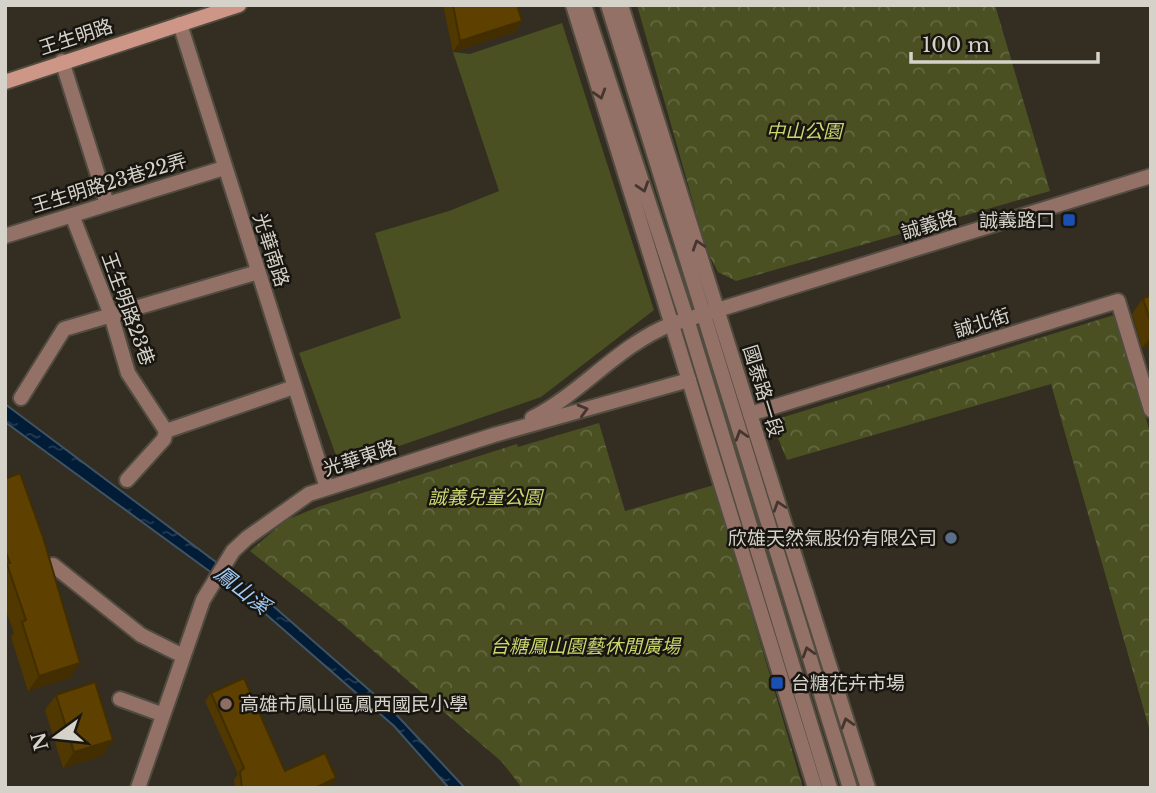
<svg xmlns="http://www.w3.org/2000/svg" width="1156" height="793" viewBox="0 0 1156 793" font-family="'Libre Baskerville','Noto Sans TC',serif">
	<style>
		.grass { fill: #4a5022 }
		.park { fill: url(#park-crowns) }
		.water { fill: url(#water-ripples); stroke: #405363; stroke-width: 2 }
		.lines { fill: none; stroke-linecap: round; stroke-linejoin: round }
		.minor-casing { stroke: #504c3f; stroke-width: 18 }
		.tertiary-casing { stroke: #504c3f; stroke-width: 18 }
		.secondary-casing { stroke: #504c3f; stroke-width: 18 }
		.minor { stroke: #947167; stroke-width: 14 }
		.tertiary { stroke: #947167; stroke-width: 14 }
		.secondary { stroke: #cd9686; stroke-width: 14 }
		.wall { fill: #513800 }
		.shaded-wall { fill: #422e00 }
		.building { fill: #5e4100; stroke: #422e00; stroke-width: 2 }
		.oneway { stroke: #44362f }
		.transit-dot { fill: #1a4fb4; stroke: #191611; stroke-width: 2.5 }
		.service-dot { fill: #5c6f8a; stroke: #191611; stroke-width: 2.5 }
		.education-dot { fill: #8d6e63; stroke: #191611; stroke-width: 2.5 }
		.labels { text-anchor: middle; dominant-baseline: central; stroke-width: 5; stroke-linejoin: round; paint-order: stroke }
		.street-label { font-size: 19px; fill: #d5d2c9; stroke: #191611 }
		.park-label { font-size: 19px; font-style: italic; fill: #cad76c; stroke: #191611 }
		.poi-label { font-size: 19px; fill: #d5d2c9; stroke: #191611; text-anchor: end }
		.water-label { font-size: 21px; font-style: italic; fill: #9fcbf9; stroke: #191611 }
	</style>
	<defs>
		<pattern id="park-crowns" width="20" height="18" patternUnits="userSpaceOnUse" patternTransform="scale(1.75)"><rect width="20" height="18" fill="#4a5022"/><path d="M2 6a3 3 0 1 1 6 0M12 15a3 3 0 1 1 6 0" fill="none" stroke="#636841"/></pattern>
		<pattern id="water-ripples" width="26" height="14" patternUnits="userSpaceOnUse" patternTransform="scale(1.75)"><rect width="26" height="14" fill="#001c37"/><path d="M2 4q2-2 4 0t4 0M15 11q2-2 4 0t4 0" fill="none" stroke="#243c53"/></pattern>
	</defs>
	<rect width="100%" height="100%" fill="#332e21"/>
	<path class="grass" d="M562 23 654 310 541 397 350 463 338 461 299 353 401 318 375 233 449 211 499 191 453 52 470 54Z"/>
	<path class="park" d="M637 5H995L1050 191 736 281 718 272 707 251Z
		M1114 315 1151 435V735L1051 384 787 460 771 421Z
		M599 423 625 511 714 485 803 788H522L502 762 341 623 250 551 286 520 318 507 517 444 518 447Z"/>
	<path class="water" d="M5 404 264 598 391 709 465 788H449L394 726 253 603 5 422Z"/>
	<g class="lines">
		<defs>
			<path id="minor" d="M180 24 327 488
				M62 61 107 204
				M72 215 111 315 128 373 166 431 164 439 127 480
				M5 236 224 168
				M21 398 64 329 258 272
				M750 414 1118 301 1151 410
				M532 418C582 393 618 345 672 324L1151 176
				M166 431 294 387
				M53 565 141 635 183 656
				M120 699 161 714
				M138 788 203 600 233 551 247 538 309 494 494 435 689 380"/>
			<path id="tertiary" d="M573 5 815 788
				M584 5 687 319 830 788
				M608 5 850 788
				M621 5 868 788"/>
			<path id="secondary" d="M5 82 239 5"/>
		</defs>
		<use href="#minor" class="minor-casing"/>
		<use href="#tertiary" class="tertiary-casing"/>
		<use href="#secondary" class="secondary-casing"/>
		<use href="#minor" class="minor"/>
		<use href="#tertiary" class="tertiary"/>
		<use href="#secondary" class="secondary"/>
	</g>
	<path class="wall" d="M443 5H517L522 21 515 32 453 52Z
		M1151 296V346L1142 348 1132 314 1143 298Z
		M5 479 80 663 70 678 28 691 11 637 14 633 5 608Z
		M211 693 285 771 336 778 331 786 327 788H235L234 780 238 774 205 701Z
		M56 695 113 740 102 756 63 768 45 710Z"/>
	<path class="shaded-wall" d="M522 21 515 32 453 52 460 41Z
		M1151 337V346L1142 348Z
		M80 663 70 678 28 691 39 676Z
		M113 740 102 756 63 768 74 752Z
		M336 778 331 786 327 788H315Z"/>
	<path class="building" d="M453 5H517L522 21 460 41Z
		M1151 296V324L1143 298Z
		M20 473 43 537 80 663 39 676 22 622 26 620 7 564 10 563 5 550V479Z
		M244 678 285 771 325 753 336 778 315 788H242L240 772 244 768 211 693Z
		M95 682 113 740 74 752 56 695Z"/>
	<defs><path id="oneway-chevron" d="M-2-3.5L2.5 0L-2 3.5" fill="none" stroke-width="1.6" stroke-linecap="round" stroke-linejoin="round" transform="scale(1.75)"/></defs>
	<g class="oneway">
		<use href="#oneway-chevron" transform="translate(600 94) rotate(73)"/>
		<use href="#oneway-chevron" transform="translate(643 187) rotate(72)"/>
		<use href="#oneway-chevron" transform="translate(698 245) rotate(-108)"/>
		<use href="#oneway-chevron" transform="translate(583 410) rotate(-16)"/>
		<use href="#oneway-chevron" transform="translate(741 435) rotate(-107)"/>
		<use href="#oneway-chevron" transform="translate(779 506) rotate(-108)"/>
		<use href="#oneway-chevron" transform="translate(808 652) rotate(-107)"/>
		<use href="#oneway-chevron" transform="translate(847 723) rotate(-107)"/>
	</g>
	<g class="transit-dot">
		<rect x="1062" y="213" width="14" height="14" rx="3.5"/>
		<rect x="770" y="676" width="14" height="14" rx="3.5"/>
	</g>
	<circle class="service-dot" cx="951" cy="538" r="7"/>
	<circle class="education-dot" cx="226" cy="704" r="7"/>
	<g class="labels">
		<g class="street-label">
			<text transform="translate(76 37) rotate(-18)">王生明路</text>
			<text transform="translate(109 183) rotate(-17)">王生明路23巷22弄</text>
			<text transform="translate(929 225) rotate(-17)">誠義路</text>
			<text transform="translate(271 250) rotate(72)">光華南路</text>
			<text transform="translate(128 309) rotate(70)">王生明路23巷</text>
			<text transform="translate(982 323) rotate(-17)">誠北街</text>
			<text transform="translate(763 391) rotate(73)">國泰路一段</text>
			<text transform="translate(360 458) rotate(-18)">光華東路</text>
		</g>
		<g class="park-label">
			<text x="804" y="131">中山公園</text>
			<text x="485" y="497">誠義兒童公園</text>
			<text x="585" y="646">台糖鳳山園藝休閒廣場</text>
		</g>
		<g class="poi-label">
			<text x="1055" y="220">誠義路口</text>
			<text x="937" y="538">欣雄天然氣股份有限公司</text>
			<text x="791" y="683" text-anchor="start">台糖花卉市場</text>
			<text x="240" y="704" text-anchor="start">高雄市鳳山區鳳西國民小學</text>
		</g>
		<g class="water-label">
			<text transform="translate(242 590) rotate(38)">鳳山溪</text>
		</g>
	</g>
	<rect width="1156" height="793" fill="none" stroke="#d5d2c9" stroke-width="14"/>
	<g transform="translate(56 737) rotate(255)" stroke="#191611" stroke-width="5" paint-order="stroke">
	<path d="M0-5L12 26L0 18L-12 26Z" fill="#d5d2c9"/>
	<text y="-10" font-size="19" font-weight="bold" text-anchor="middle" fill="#d5d2c9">N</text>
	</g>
	<path d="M911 52v10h187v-10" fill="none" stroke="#d5d2c9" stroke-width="3.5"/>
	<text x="922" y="52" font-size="21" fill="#d5d2c9" stroke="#191611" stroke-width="5" paint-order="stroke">100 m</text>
</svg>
